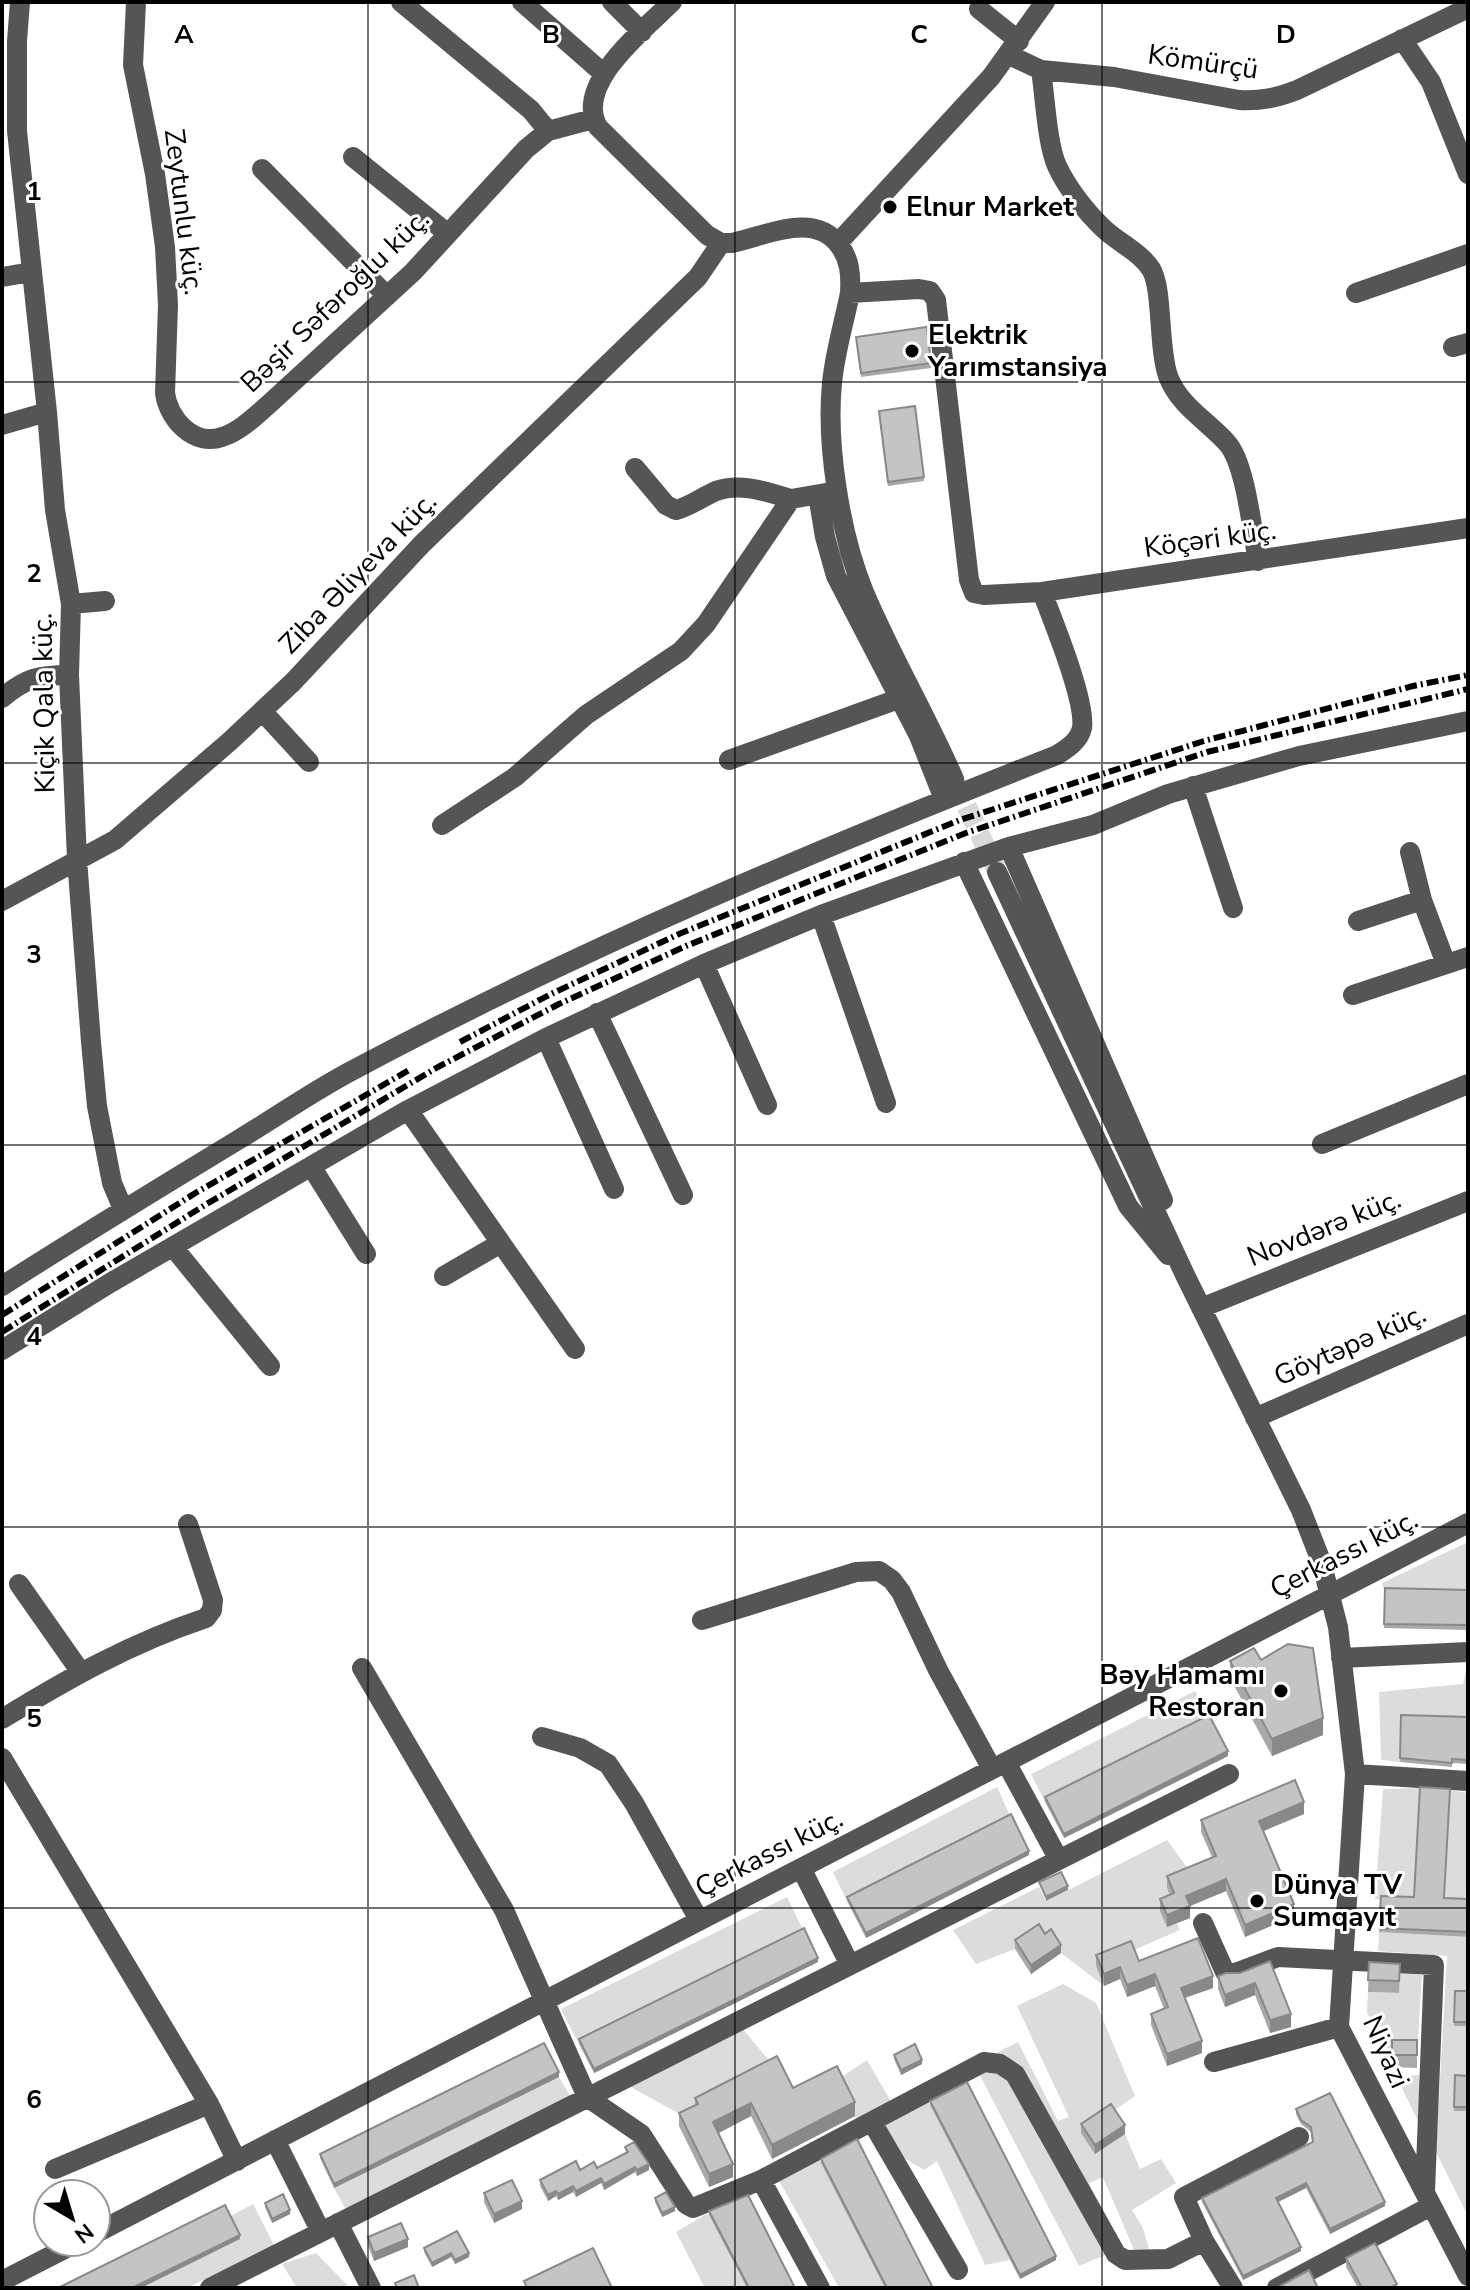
<svg xmlns="http://www.w3.org/2000/svg" width="1470" height="2290" viewBox="0 0 1470 2290" font-family="'Nunito Sans',sans-serif">
	<style>
		.green { fill: #dcdcdc }
		.lines { fill: none; stroke-linecap: round; stroke-linejoin: round }
		.minor-tunnel { stroke: #d9d9d9; stroke-width: 20; stroke-dasharray: 20 10; stroke-linecap: butt }
		.minor { stroke: #555; stroke-width: 20 }
		.rail { stroke: #000; stroke-width: 6; stroke-dasharray: 12 4 2 4; stroke-linecap: butt }
		.wall { fill: #a9a9a9 }
		.shaded-wall { fill: #898989 }
		.building { fill: #c4c4c4; stroke: #898989; stroke-width: 2 }
		.grid { fill: none; stroke: #000; stroke-width: 2; stroke-opacity: 0.55 }
		.poi-dot { fill: #000; stroke: #fff; stroke-width: 3 }
		.labels { text-anchor: middle; dominant-baseline: central; stroke-width: 6; stroke-linejoin: round; paint-order: stroke }
		.street-label { font-size: 28px; fill: #000; stroke: #fff }
		.poi-label { font-size: 28px; font-weight: bold; fill: #000; stroke: #fff; text-anchor: start }
		.grid-label { font-size: 26px; text-anchor: middle; font-weight: bold; fill: #000; stroke: #fff; stroke-width: 6; stroke-linejoin: round; paint-order: stroke }
	</style>
	<rect width="100%" height="100%" fill="#fff"/>
	<path class="green" d="M1468 1542V1594L1385 1593 1382 1583Z
		M1467 1666 1468 1721 1400 1762 1381 1760 1379 1692 1463 1684Z
		M1195 1691 1209 1719 1045 1802 1031 1774Z
		M997 1787 1011 1818 847 1901 833 1872Z
		M1420 1788 1414 1901 1375 1899 1383 1789Z
		M1450 1790 1468 1793V1885L1464 1903 1445 1902Z
		M1167 1840 1194 1877 1174 1905 1167 1927 1177 1923 1180 1930 1097 1966 1104 1986 1061 1953 1051 1938 1039 1933 1015 1949 976 1964 953 1930 1039 1887 1047 1901Z
		M787 1897 804 1932 579 2044 561 2009Z
		M1379 1932 1468 1937V1996L1454 2025 1468 2026V2216L1436 2152 1447 1956 1378 1951Z
		M1400 1973 1422 1975 1417 2053H1387L1367 2012 1368 1992 1399 1993Z
		M1063 1984 1096 2003 1135 2096 1082 2133 1096 2154 1125 2134 1140 2169 1161 2159 1176 2183 1132 2210 1143 2228 1150 2253 1137 2257 1103 2177 1089 2183 1122 2248 1079 2266 974 2064 1018 2042 1058 2121 1069 2117 1017 2006Z
		M737 2022 777 2070 685 2117 620 2081Z
		M867 2060 893 2105 927 2099 1010 2260 985 2265 937 2161 924 2170 884 2146 858 2123 837 2080Z
		M1419 2075 1421 2127 1396 2076Z
		M559 2077 575 2104 350 2217 334 2188Z
		M818 2156 885 2288H839L777 2177Z
		M253 2204 274 2245 187 2288H141L239 2239 229 2217Z
		M708 2213 747 2288H705L676 2232Z
		M316 2253 350 2288H297L282 2264Z"/>
	<g class="lines">
		<path class="minor-tunnel" d="M954 779 996 869"/>
		<path class="minor" d="M20 2 17 41V131L47 412 55 510 71 604 69 675 77 859 91 1042 97 1106 112 1183 123 1209
			M136 2 133 65 155 174 165 247 168 305 165 393C168 418 193 447 222 437 239 432 254 417 268 405L413 272 526 149 548 131 593 119
			M401 2 531 110 548 131
			M522 2 604 74
			M612 2 642 32
			M672 2C645 29 573 84 598 127L707 235 721 243H732C765 236 814 211 839 245 850 259 851 275 850 293 844 323 835 352 832 383 826 445 840 534 864 592 891 656 926 715 954 779
			M979 9 1019 41
			M1402 39 1431 82 1468 174
			M1009 55 1041 70 1114 77 1239 100C1261 101 1277 98 1297 90L1468 8
			M1041 70C1045 96 1047 144 1057 166 1067 188 1087 213 1104 229 1119 243 1140 252 1151 269 1163 288 1158 347 1168 376 1179 406 1208 421 1228 444 1246 466 1252 531 1258 561
			M353 157 447 233
			M262 169 387 296
			M838 243 991 77 1045 2
			M2 277 31 272
			M850 293 919 289 930 291 936 300 969 580 974 593 984 595 1042 592 1468 528
			M1356 293 1468 254
			M1453 347 1468 343
			M2 425 47 412
			M635 468 666 505 676 510C691 506 702 497 716 491 741 482 767 492 791 499
			M818 495 825 537 836 576 919 736 944 799
			M71 604 105 601
			M2 698C26 678 38 675 69 675
			M262 711 309 762
			M729 760 901 698
			M1193 786 1233 908
			M442 825 515 777 586 715 681 651 706 624 791 499 837 491
			M1009 847 1163 1200
			M1410 852 1422 900 1446 964
			M964 862 1128 1206 1168 1255
			M997 872 1186 1277 1301 1510 1321 1561 1338 1627 1355 1774 1339 2027 1468 2276
			M2 901 115 840 229 742 293 682 422 544 698 277 721 243
			M821 915 886 1103
			M1358 921 1422 900
			M704 964 767 1105
			M1353 995 1468 957
			M597 1013 683 1195
			M546 1038 614 1189
			M408 1110 575 1349
			M1322 1144 1468 1084
			M311 1166 366 1254
			M173 1247 270 1366
			M444 1276 501 1243
			M2 1286C80 1236 159 1188 238 1140 278 1116 316 1089 357 1068 582 948 820 848 1057 755 1068 748 1079 741 1082 728 1086 701 1053 621 1042 592
			M1201 1308 1468 1201
			M2 1350 110 1283 408 1110 546 1038 704 964 821 915 1009 847 1093 825 1168 794 1299 756 1468 721
			M1255 1418 1468 1324
			M19 1584 80 1671
			M702 1620 856 1572 879 1571 892 1580 901 1592 938 1670 992 1769
			M1341 1658 1468 1652
			M362 1668 504 1910 587 2097 641 2134 686 2204 693 2208 761 2180 984 2062 1000 2064 1015 2074 1116 2254 1125 2260 1168 2259 1204 2241 1233 2288
			M2 1719C69 1678 131 1643 206 1618L212 1610 213 1600 188 1524
			M542 1737 580 1748 608 1764 634 1803 699 1920
			M2 1758 209 2104 237 2161
			M1006 1762 1059 1860
			M1355 1774 1468 1781
			M801 1868 850 1965
			M1203 1923 1225 1972 1235 1973 1278 1957 1434 1965 1425 2191
			M1214 2062 1339 2027
			M872 2122 958 2270
			M275 2140 321 2232
			M55 2169 209 2104
			M761 2180 820 2288
			M338 2223 371 2288
			M96 2233 1468 1523
			M1204 2241 1184 2197 1299 2137
			M2 2281 78 2242
			M210 2288 1229 1774
			M1277 2288 1431 2206"/>
		<path class="rail" d="M460 1042 551 994 679 934 960 820 1204 741 1413 686 1468 675
			M2 1315 197 1192 411 1069
			M2 1332 205 1205 438 1067 559 1004 686 946 966 833 1207 752 1468 689"/>
	</g>
	<path class="wall" d="M856 341 931 363V368L861 377Z
		M879 415 924 477V481L888 486Z
		M1385 1588 1468 1590V1630L1384 1628Z
		M1261 1660 1323 1735 1272 1756 1230 1678V1661Z
		M1401 1715 1468 1717V1764L1452 1763V1767L1400 1762Z
		M1228 1756 1064 1838 1045 1802V1797Z
		M1304 1814 1263 1831 1294 1916 1245 1937 1226 1891 1190 1906V1918L1167 1927 1160 1911V1899L1170 1895 1167 1888V1876L1212 1857 1201 1832V1820Z
		M1029 1855 866 1938 847 1901V1897Z
		M1381 1896 1468 1899V1937L1379 1932Z
		M1045 1934 1061 1953 1031 1974 1015 1949V1940Z
		M1096 1955 1139 1961 1213 1988 1185 1998 1202 2053 1167 2066 1151 2025V2014L1164 2009 1155 1986 1127 1997 1120 1979 1104 1986 1096 1966Z
		M1270 1961 1291 2027 1270 2033 1255 1995 1225 2007 1218 1989V1976L1240 1973Z
		M818 1962 594 2073 579 2044V2039Z
		M1369 1962 1400 1976 1399 1993 1368 1992Z
		M1455 1991H1468V2026H1454Z
		M1392 2040H1417V2068L1392 2067Z
		M894 2055 922 2064 901 2075 894 2059Z
		M1455 2075 1468 2076V2111H1454Z
		M559 2077 334 2188 320 2158V2154Z
		M793 2088 855 2116 772 2159 751 2116 718 2133 733 2177 709 2187 679 2126V2113L695 2105V2098Z
		M930 2101 1056 2260 1020 2279 930 2105Z
		M1296 2109 1385 2206 1330 2234 1306 2188 1278 2202 1301 2251 1243 2280 1202 2202V2198L1312 2143 1311 2132 1301 2124 1296 2114Z
		M1081 2124 1125 2134 1095 2154 1081 2133Z
		M625 2147 649 2170 637 2176 635 2172 604 2190 601 2183 576 2197 573 2192 558 2200 556 2196 548 2201 540 2186V2180L580 2170 597 2168 626 2153Z
		M821 2159 933 2288H885L821 2163Z
		M484 2193 522 2209 494 2223 484 2202Z
		M655 2198 675 2211 662 2217 655 2202Z
		M265 2203 290 2214 272 2223 265 2207Z
		M709 2211 795 2288H747L709 2215Z
		M368 2237 408 2247 374 2261 368 2246Z
		M424 2248 469 2257 455 2264 451 2257 432 2267 424 2252Z
		M1346 2258 1397 2288H1358L1346 2267Z"/>
	<path class="shaded-wall" d="M1323 1718V1735L1272 1756V1739Z
		M1228 1751V1756L1064 1838V1834Z
		M1304 1802V1814L1259 1833V1821Z
		M1029 1851V1855L866 1938V1933Z
		M1226 1879V1891L1190 1906V1918L1167 1927V1915L1186 1896Z
		M1068 1886V1890L1046 1901V1897Z
		M1294 1904V1916L1245 1937V1925Z
		M1061 1945V1953L1031 1974V1965Z
		M818 1958V1962L594 2073V2069Z
		M1120 1967V1979L1104 1986V1974Z
		M1155 1974V1986L1127 1997V1985Z
		M1213 1976V1988L1181 1999V1988Z
		M1255 1983V1995L1225 2007V1995Z
		M1291 2014V2027L1270 2033V2020Z
		M1202 2041V2053L1167 2066V2054Z
		M922 2060V2064L901 2075V2070Z
		M559 2072V2077L334 2188V2184Z
		M855 2102V2116L772 2159V2145Z
		M751 2103V2116L713 2136V2122Z
		M1125 2125V2134L1095 2154V2145Z
		M649 2164V2170L637 2176V2170Z
		M733 2164V2177L709 2187V2174Z
		M635 2167V2172L604 2190V2184Z
		M601 2178V2183L576 2197V2191Z
		M1306 2183V2188L1276 2203V2198Z
		M573 2186V2192L558 2200V2194Z
		M556 2191V2196L548 2201V2195Z
		M522 2201V2209L494 2223V2214Z
		M1385 2202V2206L1330 2234V2229Z
		M675 2207V2211L662 2217V2213Z
		M290 2210V2214L272 2223V2219Z
		M240 2235V2239L141 2288H132Z
		M408 2239V2247L374 2261V2253Z
		M1301 2247V2251L1243 2280V2276Z
		M451 2253V2257L432 2267V2263Z
		M469 2253V2257L455 2264V2260Z
		M1056 2256V2260L1020 2279V2275Z"/>
	<path class="building" d="M927 327 931 363 861 373 856 337Z
		M915 406 924 477 888 482 879 411Z
		M1385 1588 1468 1590V1625L1384 1624Z
		M1288 1644 1313 1648 1323 1718 1272 1739 1230 1661 1254 1648 1261 1660Z
		M1209 1715 1228 1751 1064 1834 1045 1797Z
		M1401 1715 1468 1717V1760L1452 1759V1763L1400 1758Z
		M1295 1780 1304 1802 1259 1821 1294 1904 1245 1925 1226 1879 1186 1896 1190 1906 1167 1915 1160 1899 1174 1893 1167 1876 1216 1856 1201 1820Z
		M1420 1787 1450 1789 1444 1898 1468 1899V1932L1379 1928 1381 1896 1414 1897Z
		M1011 1814 1029 1851 866 1933 847 1897Z
		M1061 1872 1068 1886 1046 1897 1039 1882Z
		M1039 1924 1045 1934 1051 1929 1061 1945 1031 1965 1015 1940Z
		M804 1928 818 1958 594 2069 579 2039Z
		M1198 1938 1213 1976 1181 1988 1202 2041 1167 2054 1151 2014 1168 2007 1155 1974 1127 1985 1120 1967 1104 1974 1096 1955 1131 1941 1139 1961Z
		M1270 1961 1291 2014 1270 2020 1255 1983 1225 1995 1218 1976 1226 1973H1240Z
		M1369 1962 1400 1964 1399 1981 1368 1980Z
		M1455 1991H1468V2022H1454Z
		M1392 2040H1417V2055H1392Z
		M544 2043 559 2072 334 2184 320 2154Z
		M915 2044 922 2060 901 2070 894 2055Z
		M777 2056 793 2088 837 2066 855 2102 772 2145 751 2103 713 2122 733 2164 709 2174 679 2113 698 2104 695 2098Z
		M1455 2075 1468 2076V2107H1454Z
		M967 2082 1056 2256 1020 2275 930 2101Z
		M1330 2093 1385 2202 1330 2229 1306 2183 1276 2198 1301 2247 1243 2276 1202 2198 1313 2142 1311 2127 1301 2120 1296 2109Z
		M1111 2104 1125 2125 1095 2145 1081 2124Z
		M857 2139 933 2288H887L821 2159Z
		M634 2142 649 2164 637 2170 635 2167 604 2184 601 2178 576 2191 573 2186 558 2194 556 2191 548 2195 540 2180 576 2161 580 2170 594 2162 597 2168 628 2152 625 2147Z
		M512 2180 522 2201 494 2214 484 2193Z
		M666 2192 675 2207 662 2213 655 2198Z
		M283 2194 290 2210 272 2219 265 2203Z
		M748 2195 795 2288H749L709 2211Z
		M225 2205 240 2235 132 2288H58Z
		M401 2223 408 2239 374 2253 368 2237Z
		M457 2231 469 2253 455 2260 451 2253 432 2263 424 2248Z
		M1375 2243 1397 2284 1390 2288H1362L1346 2258Z
		M593 2248 612 2288H527L524 2281Z
		M1309 2270 1318 2288H1281L1280 2286Z
		M414 2275 419 2288H397L395 2283Z"/>
	<path class="grid" d="M368 2V2288M735 2V2288M1102 2V2288M2 382H1468M2 763H1468M2 1145H1468M2 1527H1468M2 1908H1468"/>
	<g class="poi-dot">
		<circle cx="890" cy="207" r="8"/>
		<circle cx="912" cy="351" r="8"/>
		<circle cx="1281" cy="1691" r="8"/>
		<circle cx="1257" cy="1901" r="8"/>
	</g>
	<g class="labels">
		<g class="street-label">
			<text transform="translate(1203 62) rotate(8)">Kömürçü</text>
			<text transform="translate(184 212) rotate(83)">Zeytunlu küç.</text>
			<text transform="translate(335 301) rotate(-44)">Bəşir Səfəroğlu küç.</text>
			<text transform="translate(1210 539) rotate(-8)">Köçəri küç.</text>
			<text transform="translate(358 573) rotate(-46)">Ziba Əliyeva küç.</text>
			<text transform="translate(44 703) rotate(-91)">Kiçik Qala küç.</text>
			<text transform="translate(1324 1228) rotate(-22)">Novdərə küç.</text>
			<text transform="translate(1350 1345) rotate(-24)">Göytəpə küç.</text>
			<text transform="translate(1344 1554) rotate(-27)">Çerkassı küç.</text>
			<text transform="translate(769 1853) rotate(-27)">Çerkassı küç.</text>
			<text transform="translate(1386 2052) rotate(66)">Niyazi</text>
		</g>
		<g class="poi-label">
			<text x="906" y="207">Elnur Market</text>
			<text x="928" y="335">Elektrik<tspan x="928" dy="32">Yarımstansiya</tspan></text>
			<text x="1265" y="1675" text-anchor="end">Bәy Hamamı<tspan x="1265" dy="32">Restoran</tspan></text>
			<text x="1273" y="1885">Dünya TV<tspan x="1273" dy="32">Sumqayıt</tspan></text>
		</g>
	</g>
	<g class="grid-label">
		<text x="184" y="43">A</text>
		<text x="551" y="43">B</text>
		<text x="919" y="43">C</text>
		<text x="1286" y="43">D</text>
		<text x="34" y="200">1</text>
		<text x="34" y="582">2</text>
		<text x="34" y="963">3</text>
		<text x="34" y="1345">4</text>
		<text x="34" y="1727">5</text>
		<text x="34" y="2108">6</text>
	</g>
	<rect width="1470" height="2290" fill="none" stroke="#000000" stroke-width="8"/>
	<g transform="translate(72 2218) rotate(142)"><circle r="38" fill="#ffffff" stroke="#999999" stroke-width="2"/>
	<path d="M0-6L14 30L0 20L-14 30Z" fill="#000000"/>
	<text y="-12" font-size="22" font-weight="bold" text-anchor="middle" fill="#000000">N</text>
	</g>
</svg>
